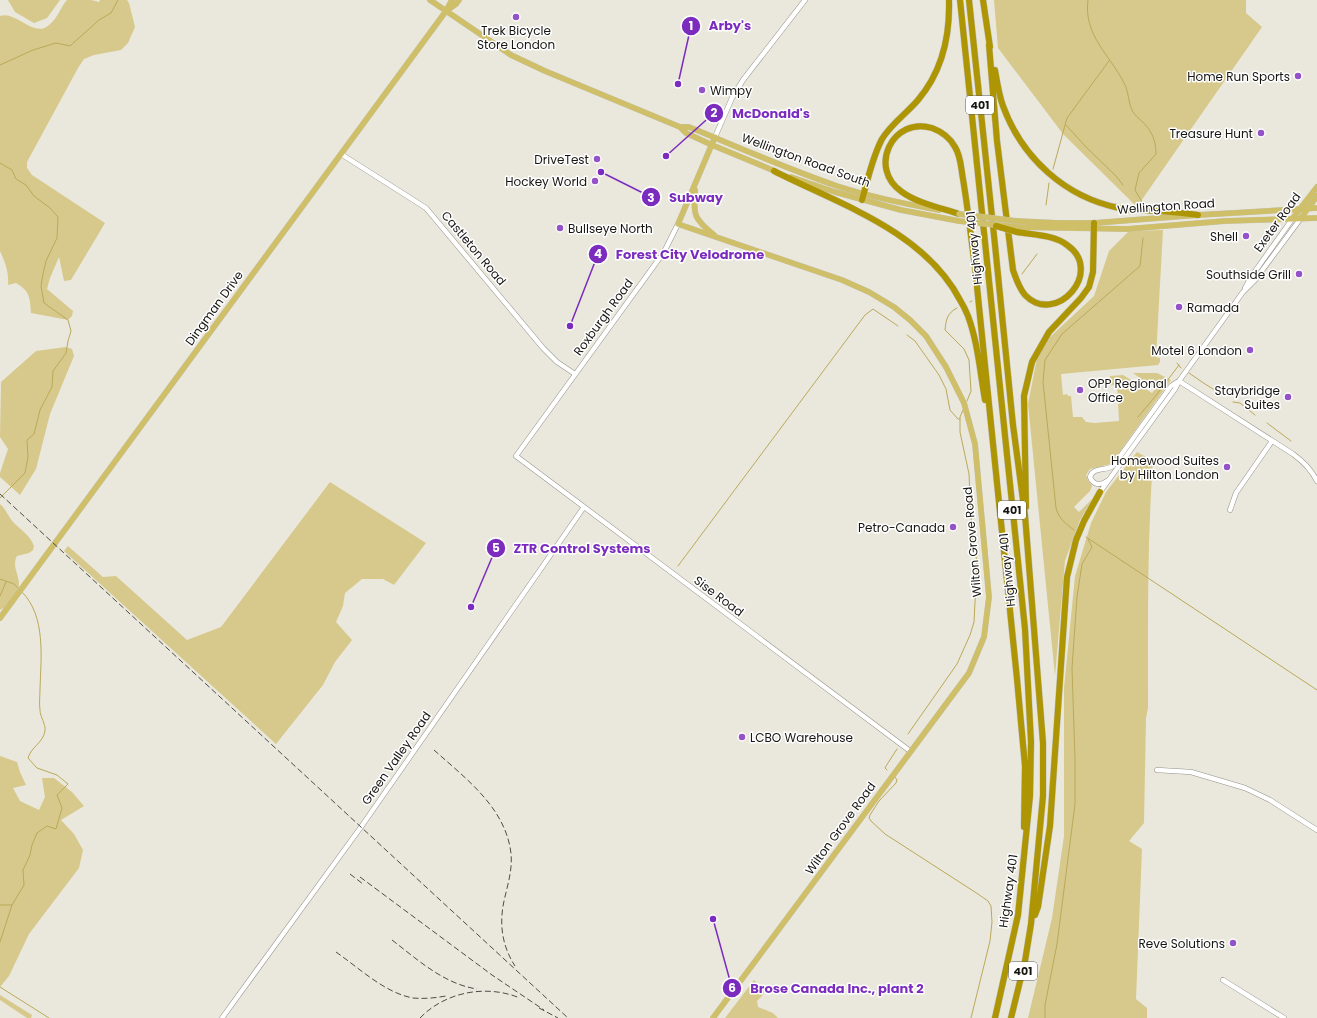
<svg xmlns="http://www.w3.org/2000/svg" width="1317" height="1018" viewBox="0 0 1317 1018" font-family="Poppins,sans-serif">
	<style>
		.green { fill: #d7c98b }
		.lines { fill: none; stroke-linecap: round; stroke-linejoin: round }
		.stream { stroke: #baa959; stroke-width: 1 }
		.minor-casing { stroke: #949288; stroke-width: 5.5 }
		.major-casing { stroke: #c7c7c6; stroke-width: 6 }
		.highway-casing { stroke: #c7c7c6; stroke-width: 7 }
		.minor { stroke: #fff; stroke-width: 4.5 }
		.major { stroke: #cebf68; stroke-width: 5.5 }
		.highway { stroke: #ae9503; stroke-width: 6 }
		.rail { stroke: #4d4c47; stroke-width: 1; stroke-dasharray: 6 3; stroke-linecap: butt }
		.major-bridge-casing { stroke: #c7c7c6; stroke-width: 6; stroke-linecap: butt }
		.highway-bridge-casing { stroke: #c7c7c6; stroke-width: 7; stroke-linecap: butt }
		.major-bridge { stroke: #cebf68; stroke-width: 5.5 }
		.highway-bridge { stroke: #ae9503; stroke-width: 6 }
		.poi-dot { fill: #9352c7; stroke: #fff; stroke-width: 1.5 }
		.labels { text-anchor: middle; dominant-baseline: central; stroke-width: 3; stroke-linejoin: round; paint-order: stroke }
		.shield { fill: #fff; stroke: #5d5c5a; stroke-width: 1 }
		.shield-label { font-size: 11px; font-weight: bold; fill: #171613 }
		.poi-label { font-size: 12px; fill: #171613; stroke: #fff; text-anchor: end }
		.street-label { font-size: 12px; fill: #171613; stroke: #fff }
		.leader { fill: none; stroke: #7b2cbf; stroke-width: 1.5 }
		.callout-dot { fill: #7b2cbf; stroke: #fff; stroke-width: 1.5 }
		.mark-label { font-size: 12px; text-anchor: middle; font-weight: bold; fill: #fff }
		.callout-label { font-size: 13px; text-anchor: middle; font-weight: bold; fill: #7b2cbf; stroke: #fff; stroke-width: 3; stroke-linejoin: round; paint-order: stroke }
	</style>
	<rect width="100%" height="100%" fill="#eae8dd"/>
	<path class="green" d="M8 0H60L47 18 34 23 15 12Z
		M67 0H91L99 2 100 0H127L129 3 135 27 128 43 121 50 94 55 84 59 78 68 27 162V168L32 175 105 223 71 280 64 281 59 257 50 278 47 289 73 311 72 316 68 320 31 313C30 298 30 291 16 283L8 285C9 272 5 262 0 251V16C16 10 34 39 49 25 58 18 60 8 67 0Z
		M994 0H1246V13L1262 27 1141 201 1136 206 1063 134 998 48Z
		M1163 230 1156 357 1160 358V362L1158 365 1061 374 1063 395 1067 394 1068 396H1071L1073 417H1082L1086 422 1094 423 1119 421 1117 385H1109L1110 376 1123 375 1152 393 1155 389 1133 373H1157L1171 380 1111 464 1090 469 1086 475 1088 480 1092 486 1090 491 1074 507 1079 512 1094 497 1080 520 1065 561 1055 676 1028 404 1036 363 1041 349 1051 336 1094 296 1109 251 1129 231Z
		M66 347 72 349 74 356 50 414 36 469 20 495 0 477V473L8 449 0 437 1 382 36 351Z
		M1137 452 1153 461C1147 543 1148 625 1148 708L1146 718 1144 823 1129 841 1142 849 1136 999 1147 1008V1018H1028L1052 918 1064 836V688L1075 576 1091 523 1106 492Z
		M330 482 426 543 394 585 383 579H362L345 593 343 606 336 622 352 640 335 662 323 685 276 744 64 551 68 546 103 577 116 576 187 640 221 627Z
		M0 504C6 509 8 516 13 522 21 530 30 535 34 546L33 550 29 553 17 556C12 565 18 573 19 583 20 592 8 607 0 610Z
		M0 756 17 762 20 772 26 785 13 788 20 801 39 810 45 797 42 778H54L72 792 84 806 61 820 74 834 83 850 79 868 29 934 9 976 0 987Z
		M754 980 765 990 762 996 757 1001 758 1007 773 1013 778 1018H725Z
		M0 995 32 1015 31 1018H27L0 1000Z"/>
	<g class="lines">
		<path class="stream" d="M1088 0C1083 35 1110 55 1124 83 1129 92 1128 103 1133 112 1137 118 1144 122 1148 128 1154 136 1156 145 1156 154L1139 173 1135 190 1142 202
			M0 65 33 50 56 43 70 46 99 20 111 13 118 0
			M1066 125 1086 147 1116 176 1123 185
			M0 163 12 170 16 179 26 185 34 196 50 208 58 217 57 238 46 261 43 274 41 286 44 303 68 320 71 331 68 341 66 353 53 371 52 387 40 410 34 434 27 440 28 457 25 473 0 498
			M1053 169 1067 118 1109 61
			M1046 205 1049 183
			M1022 274 1037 254
			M970 302 972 301
			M957 308C947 313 946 320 945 330L964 349 969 360 971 391 967 401
			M907 335 915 341 939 375 946 389 950 410 958 419H960
			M1177 363 1181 368
			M1189 373 1205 384 1223 395
			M1233 402 1240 403 1255 415
			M1138 417 1154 398 1179 365
			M1267 423 1291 441
			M1074 530C1065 523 1059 519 1056 508L1043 382 1045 360 1062 334 1140 266 1143 238
			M1086 537 1317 690
			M678 566 865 315 873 309 898 326
			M0 579 14 584 18 588
			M0 596 6 582
			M908 734 957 664 970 635 974 622 977 562 972 536 969 474 960 432V417L963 410
			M887 770 885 768 886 766 897 749
			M895 777 897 780 896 783 879 801 870 815 869 818 871 821 885 834 978 894 988 901 991 906 992 922 990 941 971 1018
			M0 905H12L24 885 23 870 30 855 32 845 37 833 47 826 56 829 62 808 57 795 68 784 57 775 37 768 28 758C31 747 43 743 45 731 46 724 40 717 40 710 39 703 40 696 40 689 41 657 46 616 22 592
			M0 942 12 905
			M0 987 49 1018
			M1045 1018V1005L1057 944 1075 804V759L1072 668 1077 597 1082 564 1092 547 1088 539"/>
		<defs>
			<path id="minor" d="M715 137 732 98 743 80 805 0
				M341 154 426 208 543 348 557 362 575 374
				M678 224 664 252 516 456 910 751
				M1245 288 1251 277 1293 218
				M1179 381 1293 454C1304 462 1311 469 1317 481
				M1107 481C1100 486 1093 485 1090 477 1093 467 1105 471 1113 466L1171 386 1177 382
				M1100 492 1175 389 1179 381 1243 292 1255 280 1301 218
				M1230 510 1236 493 1272 441
				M1157 770 1191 772 1245 788 1270 800 1317 830
				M1223 980 1284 1018
				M222 1018 361 827 584 507"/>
			<path id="major" d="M430 0 511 55 545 71 680 127H689C738 147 787 169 837 186 871 197 905 204 939 210
				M447 9 452 0
				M680 127 686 133 712 145 777 172
				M791 177 835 192 901 210 959 221
				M695 190C693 215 694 219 714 235
				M1293 218 1317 187
				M1301 218 1317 196
				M1016 221 1058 223H1094L1198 215 1317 208
				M1017 227 1127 229 1225 221 1317 218
				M0 618 446 11 456 4 459 0
				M713 1018 969 673 984 637 989 597 975 444 964 403 946 367 926 336 910 320 894 307 869 292 842 280 678 224 715 137"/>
			<path id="highway" d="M960 0 1025 629 1031 742 1030 796 1018 915 995 1018
				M969 0 995 245 1013 425 1025 515 1043 743V796L1031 924 1025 961 1011 1018
				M983 0 990 47
				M989 45 997 141 1013 270C1016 279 1019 288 1025 295 1056 327 1105 271 1067 245 1054 235 1034 235 1017 232
				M995 70C997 82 999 95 1003 106 1022 158 1065 197 1119 208 1132 211 1146 210 1159 211 1172 212 1185 213 1198 215
				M774 171C839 204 924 231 960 300 963 305 966 311 968 316 978 343 980 372 985 400
				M862 200C868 179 872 158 882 139 891 124 907 113 918 100 942 72 950 36 949 0
				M959 214C941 208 917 203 902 192 867 168 893 116 932 128 943 132 950 138 955 147 961 156 961 169 963 179 968 209 971 238 975 267L1017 679 1025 766 1024 827
				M1026 507 1024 396 1032 362 1049 332 1081 298 1089 287 1093 272 1094 223
				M1035 915 1038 907 1050 826 1067 577 1076 540 1084 521 1100 492"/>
		</defs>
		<use href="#minor" class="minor-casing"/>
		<use href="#major" class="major-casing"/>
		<use href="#highway" class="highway-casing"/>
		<use href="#minor" class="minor"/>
		<use href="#major" class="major"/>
		<use href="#highway" class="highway"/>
		<path class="rail" d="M0 494 568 1018
			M434 750C464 777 502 805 510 847 514 866 508 883 504 901 499 924 502 946 515 966
			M350 874 363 884
			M360 877 492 975 544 1010
			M392 940C418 960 444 984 477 989
			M336 952C359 968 385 993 413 998 424 999 435 998 446 996
			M539 1008 558 1018
			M420 1018C445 992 486 984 520 998"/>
		<defs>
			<path id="major-bridge" d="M959 214 1016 221
				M959 221 1017 227"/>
			<path id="highway-bridge" d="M996 226 1017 232"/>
		</defs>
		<use href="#major-bridge" class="major-bridge-casing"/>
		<use href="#highway-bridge" class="highway-bridge-casing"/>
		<use href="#major-bridge" class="major-bridge"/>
		<use href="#highway-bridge" class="highway-bridge"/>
	</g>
	<g class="poi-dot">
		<circle cx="516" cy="17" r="4"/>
		<circle cx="1298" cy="76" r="4"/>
		<circle cx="702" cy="90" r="4"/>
		<circle cx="1261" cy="133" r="4"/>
		<circle cx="597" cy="159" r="4"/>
		<circle cx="595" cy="181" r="4"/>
		<circle cx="560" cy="228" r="4"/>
		<circle cx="1246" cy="236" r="4"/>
		<circle cx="1299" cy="274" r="4"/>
		<circle cx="1179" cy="307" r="4"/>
		<circle cx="1250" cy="350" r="4"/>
		<circle cx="1080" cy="390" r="4"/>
		<circle cx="1288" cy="397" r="4"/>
		<circle cx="1227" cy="467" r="4"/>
		<circle cx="953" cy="527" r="4"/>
		<circle cx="742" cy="737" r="4"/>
		<circle cx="1233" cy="943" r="4"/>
	</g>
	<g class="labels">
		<g class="shield">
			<rect x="966" y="96" width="28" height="18" rx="3"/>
			<rect x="998" y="501" width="28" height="18" rx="3"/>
			<rect x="1009" y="962" width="28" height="18" rx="3"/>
		</g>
		<g class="shield-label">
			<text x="980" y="105">401</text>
			<text x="1012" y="510">401</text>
			<text x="1023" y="971">401</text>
		</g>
		<g class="poi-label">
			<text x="516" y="30" text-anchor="middle">Trek Bicycle<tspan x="516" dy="14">Store London</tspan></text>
			<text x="1290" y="76">Home Run Sports</text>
			<text x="710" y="90" text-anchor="start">Wimpy</text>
			<text x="1253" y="133">Treasure Hunt</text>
			<text x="589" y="159">DriveTest</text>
			<text x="587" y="181">Hockey World</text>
			<text x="568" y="228" text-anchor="start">Bullseye North</text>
			<text x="1238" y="236">Shell</text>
			<text x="1291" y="274">Southside Grill</text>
			<text x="1187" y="307" text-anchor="start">Ramada</text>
			<text x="1242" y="350">Motel 6 London</text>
			<text x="1088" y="383" text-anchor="start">OPP Regional<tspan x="1088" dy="14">Office</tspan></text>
			<text x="1280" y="390">Staybridge<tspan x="1280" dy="14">Suites</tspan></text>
			<text x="1219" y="460">Homewood Suites<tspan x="1219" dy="14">by Hilton London</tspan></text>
			<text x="945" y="527">Petro-Canada</text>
			<text x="750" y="737" text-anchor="start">LCBO Warehouse</text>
			<text x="1225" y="943">Reve Solutions</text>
		</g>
		<g class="street-label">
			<text transform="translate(806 160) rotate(20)">Wellington Road South</text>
			<text transform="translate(1166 206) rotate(-4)">Wellington Road</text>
			<text transform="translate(1277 222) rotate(-54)">Exeter Road</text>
			<text transform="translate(474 248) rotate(50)">Castleton Road</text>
			<text transform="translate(974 248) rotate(-96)">Highway 401</text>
			<text transform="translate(214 308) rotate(-54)">Dingman Drive</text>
			<text transform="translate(603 317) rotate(-54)">Roxburgh Road</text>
			<text transform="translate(972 542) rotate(-95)">Wilton Grove Road</text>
			<text transform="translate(1007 570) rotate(-96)">Highway 401</text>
			<text transform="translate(719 596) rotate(37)">Sise Road</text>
			<text transform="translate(396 758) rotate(-55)">Green Valley Road</text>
			<text transform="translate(840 828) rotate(-54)">Wilton Grove Road</text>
			<text transform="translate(1008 891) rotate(-82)">Highway 401</text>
		</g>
	</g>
	<path class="leader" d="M678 84L691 26M666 156L714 113M601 172L651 197M570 326L598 254M471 607L496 548M713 919L732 988"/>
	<g class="callout-dot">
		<circle cx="678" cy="84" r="4"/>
		<circle cx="666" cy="156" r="4"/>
		<circle cx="601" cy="172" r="4"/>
		<circle cx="570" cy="326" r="4"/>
		<circle cx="471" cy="607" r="4"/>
		<circle cx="713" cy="919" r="4"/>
		<circle cx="691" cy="26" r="10"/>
		<circle cx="714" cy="113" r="10"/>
		<circle cx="651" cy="197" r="10"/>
		<circle cx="598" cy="254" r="10"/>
		<circle cx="496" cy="548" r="10"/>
		<circle cx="732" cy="988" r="10"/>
	</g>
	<g class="mark-label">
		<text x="691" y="30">1</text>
		<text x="714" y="117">2</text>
		<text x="651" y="202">3</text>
		<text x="598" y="258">4</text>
		<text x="496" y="552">5</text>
		<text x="732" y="992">6</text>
	</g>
	<g class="callout-label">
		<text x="730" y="30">Arby's</text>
		<text x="771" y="118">McDonald's</text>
		<text x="696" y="202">Subway</text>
		<text x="690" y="259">Forest City Velodrome</text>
		<text x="582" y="553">ZTR Control Systems</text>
		<text x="837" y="993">Brose Canada Inc., plant 2</text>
	</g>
</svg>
